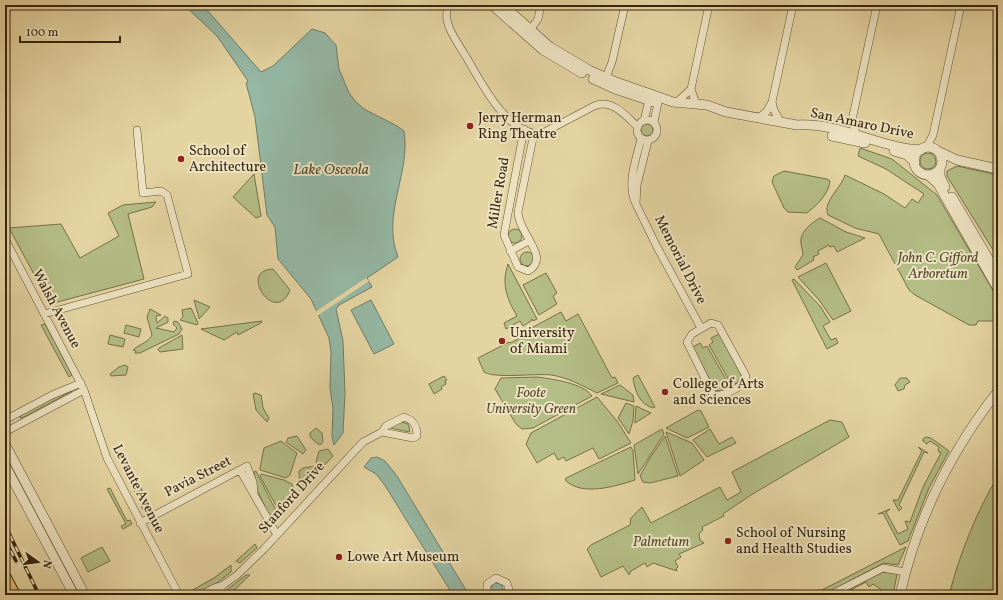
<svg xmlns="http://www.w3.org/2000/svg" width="1003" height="600" viewBox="0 0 1003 600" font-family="Vollkorn,serif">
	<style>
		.green { fill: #b4bd85; stroke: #757149 }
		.water { fill: #95b8a5; stroke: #6f7d68 }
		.pier { fill: #e4d4a1 }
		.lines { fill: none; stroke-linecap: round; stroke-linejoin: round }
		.minor-casing { stroke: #625132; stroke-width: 8 }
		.tertiary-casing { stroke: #625132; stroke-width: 10 }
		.trunk-casing { stroke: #36250d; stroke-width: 14 }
		.minor { stroke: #ede3c2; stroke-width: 7 }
		.tertiary { stroke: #ede3c2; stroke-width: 9 }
		.trunk { stroke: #e2ba70; stroke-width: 12 }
		.rail-casing { stroke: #36250d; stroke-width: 3.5 }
		.rail { stroke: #ede3c2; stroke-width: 2; stroke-dasharray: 6; stroke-linecap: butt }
		.poi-dot { fill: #8f2418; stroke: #ede3c2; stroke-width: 1.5 }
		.labels { text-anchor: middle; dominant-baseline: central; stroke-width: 4; stroke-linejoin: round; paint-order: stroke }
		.poi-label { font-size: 14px; fill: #36250d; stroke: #ede3c2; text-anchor: start }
		.street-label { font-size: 14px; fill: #36250d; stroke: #ede3c2 }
		.park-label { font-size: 14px; font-style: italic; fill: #564b2b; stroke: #ede3c2 }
		.water-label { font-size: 15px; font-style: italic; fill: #4e4a33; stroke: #ede3c2 }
	</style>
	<rect width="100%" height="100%" fill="#e4d4a1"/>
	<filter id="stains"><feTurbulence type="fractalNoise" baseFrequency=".005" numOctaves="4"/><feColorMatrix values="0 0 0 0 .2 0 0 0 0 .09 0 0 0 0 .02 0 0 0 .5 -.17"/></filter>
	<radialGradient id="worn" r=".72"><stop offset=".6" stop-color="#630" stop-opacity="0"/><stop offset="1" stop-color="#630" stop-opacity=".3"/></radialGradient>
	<path class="green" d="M641 130a6 6 0 1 1 12 0a6 6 0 1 1-12 0Z
		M860 148 892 159 937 195 998 299V321H978L976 325H969L915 295 909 290 879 234 855 228 828 215C822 202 842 187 845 175L884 194 905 208 912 199 918 203 924 194 886 169 858 156Z
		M920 161a8 8 0 1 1 16 0a8 8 0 1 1-16 0Z
		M957 166 998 175V251L995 253 947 176V171Z
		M784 171 827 179 830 181C829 194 817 205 807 213L788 212 784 208 772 182 774 176Z
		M254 174 261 216 256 218 233 197Z
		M156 202 152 207 128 214 144 279 50 304 9 228 61 224 80 258 119 236 108 213 123 205Z
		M820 218 846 232 865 238 837 252 834 246 830 247 829 245 818 251 819 254 813 257 814 260 797 270 795 267 803 255C803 250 800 244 801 239 802 230 813 222 820 218Z
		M508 236a7 7 0 1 1 14 0a7 7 0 1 1-14 0Z
		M520 259a7 7 0 1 1 14 0a7 7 0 1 1-14 0Z
		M826 263 851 311 833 320 819 300 798 277Z
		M508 264 537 319 533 321 532 319 531 321 523 326 520 321 506 329 504 323 517 316C507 299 501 284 508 264Z
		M273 269 290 290C276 327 237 270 273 269Z
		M546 273 557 293 553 296 557 304 539 315 523 285Z
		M794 279 820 306 830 322 823 326 831 340 836 338 838 343 827 349 792 280Z
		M194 300 210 307 199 319V318Z
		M191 308 198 323 197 325 180 320 183 317 182 310Z
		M150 309 161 315 156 316 157 323 165 316 168 318V322L156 328 174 332 177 328 173 324 174 321 178 322 182 329 179 334 140 353H135L136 351 133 350C139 344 148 343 152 335L147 317Z
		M561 312 566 321 578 314 612 378 615 377 618 383 597 393C583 386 567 377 551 375 536 373 495 379 484 372L478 358 509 342 510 343 524 336 522 333Z
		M262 321 261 323 238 335 237 332 224 340 201 329Z
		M45 324 72 375 69 377 41 325Z
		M126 325 141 329 139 337 124 333Z
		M719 334 741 374V379L736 384 734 382 731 384 709 345 713 342 711 338Z
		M110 335 125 339 123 347 108 344Z
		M182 335 183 349 160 352 158 350 159 348Z
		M700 343 703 348 707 346 729 385 721 391 715 390 693 347Z
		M125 365 128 367 126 375 111 376 110 374 119 367Z
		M638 375 655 407 653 408C639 404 635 391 633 378Z
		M444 376 447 380 445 381 446 384 441 387 442 389 434 394 429 384Z
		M537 377C552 379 583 383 592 396L533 428 522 429 516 424 495 389 501 378Z
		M900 378H907L910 382 905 385 904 389 898 391 895 385Z
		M620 385 633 395 634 402 601 394Z
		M72 391 22 418H20L21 415 47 400Z
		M255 393 261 395 263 408 269 418 267 422 256 410 253 394Z
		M597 397 617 421 631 443 599 459 593 448 566 461 564 457 558 460 554 453 537 463 526 444 531 433Z
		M626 403 634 406 633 421 629 434 618 418Z
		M636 406 651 413 635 423V422Z
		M698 410 701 411 709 427 687 438 666 428Z
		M830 420 842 422 849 437 751 495 723 514 724 516 702 527 703 530 699 534 700 540 704 543 679 554 681 557 675 561 678 567 676 569 677 571 653 563 647 567 645 563 631 571 629 575 623 566 601 577 587 549 591 545 630 525 631 518 642 507 651 523 720 487 727 500 741 492 732 472Z
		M401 422 408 424 410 431 409 432 391 428V427Z
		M316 428 322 433 323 442 320 445C316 442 309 439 310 433Z
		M662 429 664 434 638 474 634 445Z
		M710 429 719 444 732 437 736 443 707 457 693 440Z
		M666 432 692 443 704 460 680 476Z
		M297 436 306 450 303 454 286 442 288 438Z
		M665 436 678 476 650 483 643 482 640 476 650 458Z
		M926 437 931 438 949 451 929 488 908 541 900 545 883 513 878 514 890 509 886 512 898 534 908 529 905 521 910 522 923 487 941 453 938 451 939 447 930 441 927 444 923 441V439Z
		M281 441 297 453 290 475 286 478 260 470V468L264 448Z
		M631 447 633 451 635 480C616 486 582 497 565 480L566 478Z
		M918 447 928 453 924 452 899 505 902 508 899 511 893 500H898L922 451Z
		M328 449 333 456 320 470 316 462 319 451Z
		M316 466 318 472 300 491 299 471 303 468Z
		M256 471 278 515 272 521 257 490 254 472Z
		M261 474 284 480 292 484 295 497 280 513 260 476Z
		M998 476V595H949C960 553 976 513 998 476Z
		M133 479 138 482 150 506 145 511 143 510 129 480Z
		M110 488 127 521 130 520 132 524 123 529 121 526 126 524 107 489Z
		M255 544 257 548 240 563 236 561Z
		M102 547 110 561 88 572 81 558Z
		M906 547 898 565 884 563 878 566 823 595H812L810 592 820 591Z
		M231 565V572C218 582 204 595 187 595L189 592 214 578Z
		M883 572H892L897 574 893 595H881L883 591 873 584 869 587 866 582 841 595H837Z
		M246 575H250L229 595H220Z"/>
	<path class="water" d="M184 5H200L208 11 261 72 273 66 312 29 325 33 336 45 339 69 349 93 356 102 364 109 397 126 404 131C411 174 381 213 398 257L367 278 372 287 339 305 336 309 343 341 345 393 343 433 334 445 332 437 333 408 330 388 331 352 329 338 311 299 278 259 275 227 267 215 255 117 246 83 248 81 217 36Z
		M371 300 394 344 374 354 351 310Z
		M377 457 385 461 397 476 469 595H453L384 484 376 474 364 467 371 458Z
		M491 589a6 6 0 1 1 12 0a6 6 0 1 1-12 0Z"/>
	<path class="pier" d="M366 278 369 281 317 316 315 312Z"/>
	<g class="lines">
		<defs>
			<path id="minor" d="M448 5C447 10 446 15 447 20 449 32 459 45 465 55 481 81 505 134 541 134L594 106C612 98 626 116 638 127
				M526 30H530L538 19 541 5
				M604 82 612 62 625 5
				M772 102 774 110 780 121
				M676 103 691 89
				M696 104 691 89 709 5
				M759 118 767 111 772 102 793 5
				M637 130a10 10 0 1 1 20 0a10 10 0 1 1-20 0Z
				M644 121 650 95
				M654 122 659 98
				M524 129 504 235 518 267 528 271C552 258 518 233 518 212L534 133
				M856 134 852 120 877 5
				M641 139C636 160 626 184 636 204L637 185 648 141
				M926 148 933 135 961 5
				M636 204 657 247 701 328
				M5 239 84 390 107 458 179 595
				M510 251 529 241
				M991 262 998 258
				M44 314 188 274 167 195 161 191 143 193 137 130
				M711 323 718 325 746 376C745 387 726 394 717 396L713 395 687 342 692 334Z
				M5 420 52 395 81 383
				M5 432 84 390
				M240 470 277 535
				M140 523 247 466 253 482 254 492
				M201 595 214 588 223 585
				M215 595 223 585 237 575 264 549 363 442 382 432 413 438 417 436C417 426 414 420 404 417L386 426 382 432
				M487 595V584L496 578 507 583 509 590 508 595
				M830 595 883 568 905 572"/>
			<path id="tertiary" d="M492 5 543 50 582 73
				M503 5 550 47 589 70 616 82 673 102 707 105 726 112 797 125C838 122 880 148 921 150
				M593 79 615 89 654 102
				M832 136 865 143
				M914 161a14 14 0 1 1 28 0a14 14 0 1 1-28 0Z
				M894 151 907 155 915 162
				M938 151 957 160 998 169
				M940 168V176L945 187
				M928 175 938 184 998 289
				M952 197 998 275
				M5 444 85 595
				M5 465 74 595
				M900 595C917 519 950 452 998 391"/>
			<path id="trunk" d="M5 578 14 595"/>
		</defs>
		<use href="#minor" class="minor-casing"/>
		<use href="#tertiary" class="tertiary-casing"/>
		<use href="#trunk" class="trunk-casing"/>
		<use href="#minor" class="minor"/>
		<use href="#tertiary" class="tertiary"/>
		<use href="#trunk" class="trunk"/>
		<defs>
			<path id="rail" d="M5 525 39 595
				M5 540 16 561"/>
		</defs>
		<use href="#rail" class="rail-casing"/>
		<use href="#rail" class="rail"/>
	</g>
	<g class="poi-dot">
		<circle cx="470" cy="126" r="4"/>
		<circle cx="181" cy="159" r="4"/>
		<circle cx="502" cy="341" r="4"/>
		<circle cx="665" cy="392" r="4"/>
		<circle cx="728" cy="541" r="4"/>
		<circle cx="339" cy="557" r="4"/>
	</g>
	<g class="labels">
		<g class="poi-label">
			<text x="478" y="118">Jerry Herman<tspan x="478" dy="16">Ring Theatre</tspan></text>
			<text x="189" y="151">School of<tspan x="189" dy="16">Architecture</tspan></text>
			<text x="510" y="333">University<tspan x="510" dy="16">of Miami</tspan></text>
			<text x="673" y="384">College of Arts<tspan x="673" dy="16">and Sciences</tspan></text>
			<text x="736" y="533">School of Nursing<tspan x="736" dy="16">and Health Studies</tspan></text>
			<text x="347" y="557">Lowe Art Museum</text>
		</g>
		<g class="street-label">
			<text transform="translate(862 124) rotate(12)">San Amaro Drive</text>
			<text transform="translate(499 193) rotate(-80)">Miller Road</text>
			<text transform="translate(680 260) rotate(63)">Memorial Drive</text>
			<text transform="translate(56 309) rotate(62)">Walsh Avenue</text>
			<text transform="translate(198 477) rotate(-27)">Pavia Street</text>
			<text transform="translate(138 489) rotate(63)">Levante Avenue</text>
			<text transform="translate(292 498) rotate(-48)">Stanford Drive</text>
		</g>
		<g class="park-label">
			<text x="938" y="258">John C. Gifford<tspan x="938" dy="16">Arboretum</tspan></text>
			<text x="531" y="393">Foote<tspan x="531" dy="16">University Green</tspan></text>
			<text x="661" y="542">Palmetum</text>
		</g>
		<g class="water-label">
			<text x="331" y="170">Lake Osceola</text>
		</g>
	</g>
	<rect width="1003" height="600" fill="none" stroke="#e4d4a1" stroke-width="20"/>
	<rect x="6" y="6" width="991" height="588" fill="none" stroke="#36250d" stroke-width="2"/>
	<rect x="10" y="10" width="983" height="580" fill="none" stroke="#36250d"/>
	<g transform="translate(38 562) rotate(104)" stroke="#ede3c2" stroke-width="3" paint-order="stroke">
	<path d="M0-3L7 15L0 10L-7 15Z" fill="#36250d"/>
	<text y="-6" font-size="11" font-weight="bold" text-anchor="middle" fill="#36250d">N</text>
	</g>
	<path d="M20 36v6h100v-6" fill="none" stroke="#36250d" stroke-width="2"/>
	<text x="26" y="36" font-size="12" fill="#36250d" stroke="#ede3c2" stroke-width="3" paint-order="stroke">100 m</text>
	<rect width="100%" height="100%" filter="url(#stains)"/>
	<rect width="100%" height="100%" fill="url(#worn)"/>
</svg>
